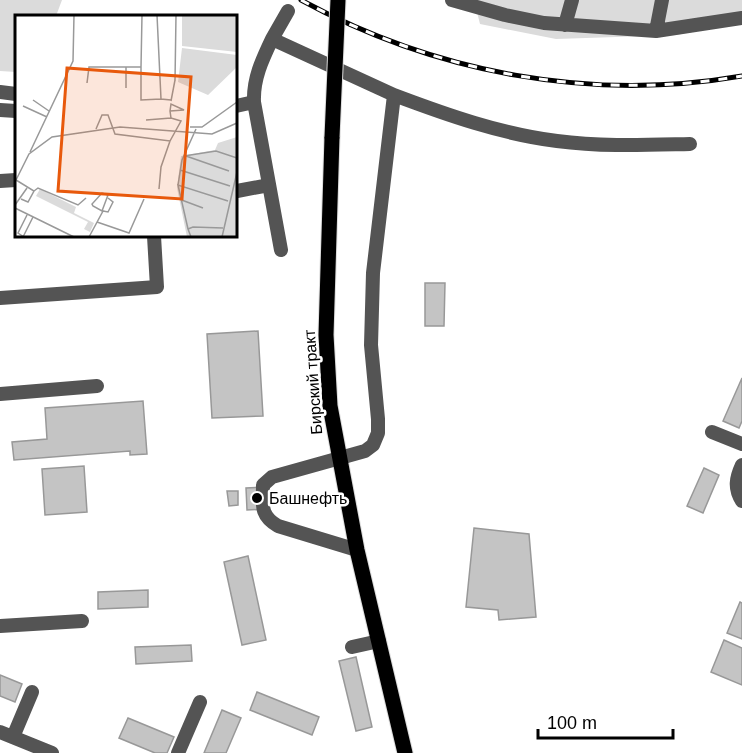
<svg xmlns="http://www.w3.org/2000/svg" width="742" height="753" viewBox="0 0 742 753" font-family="Helvetica,sans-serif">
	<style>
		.green { fill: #dbdbdb }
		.building { fill: #c4c4c4; stroke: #989898; stroke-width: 1.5 }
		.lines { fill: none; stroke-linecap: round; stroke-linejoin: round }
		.major-casing { stroke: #dbdbdb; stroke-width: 17 }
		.minor { stroke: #545454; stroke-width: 14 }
		.major { stroke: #000; stroke-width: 15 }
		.rail-casing { stroke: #000; stroke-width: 5 }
		.rail { stroke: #fff; stroke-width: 3; stroke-dasharray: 9; stroke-linecap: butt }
		.major-bridge-casing { stroke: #dbdbdb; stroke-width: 17; stroke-linecap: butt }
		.major-bridge { stroke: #000; stroke-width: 15 }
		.poi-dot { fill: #000; stroke: #fff; stroke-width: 2 }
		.labels { text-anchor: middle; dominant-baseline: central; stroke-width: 5; stroke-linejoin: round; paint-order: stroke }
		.street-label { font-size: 16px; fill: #000; stroke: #fff }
		.poi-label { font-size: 16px; fill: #000; stroke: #fff; text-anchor: start }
		.inset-road { fill: none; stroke: #999; stroke-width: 1.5 }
		.view { fill: #e8590c; fill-opacity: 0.15; stroke: #e8590c; stroke-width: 3 }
		.inset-edge { fill: none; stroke: #000; stroke-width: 3 }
	</style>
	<rect width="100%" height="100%" fill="#fff"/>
	<path class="green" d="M0 0H62L56 16H16V72L0 71Z
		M474 0H742V23L676 35 556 39 480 24Z"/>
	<path class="building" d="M425 283H445L444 326H425Z
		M258 331 263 416 212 418 207 334Z
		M742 378V421L739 428 723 421Z
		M143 401 147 454 130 455V451L14 460 12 442 47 439 45 408Z
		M84 466 87 512 45 515 42 469Z
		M704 468 719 475 703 513 687 506Z
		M267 487 268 509 247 510 246 488Z
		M227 491H238V505L229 506Z
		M474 528 529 534 536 617 499 620 498 610 466 607Z
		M248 556 266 640 242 645 224 562Z
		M148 590V607L98 609V592Z
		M740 602 742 603V639L727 633Z
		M724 640 742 648V685L711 672Z
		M191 645 192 661 136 664 135 647Z
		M356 657 372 727 356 731 339 661Z
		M0 675 22 684 15 702 0 696Z
		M257 692 319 717 312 735 250 710Z
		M222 710 241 718 226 753H204Z
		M128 718 174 737 167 753H155L119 738Z"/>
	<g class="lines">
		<defs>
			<path id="major" d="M332 137 326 335 330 406 357 550 405 753"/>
		</defs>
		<use href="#major" class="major-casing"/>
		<path class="minor" d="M452 0 505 15 544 23 656 31
			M662 0 656 31 742 18
			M565 25 572 0
			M272 39 288 11
			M0 92 16 94
			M394 95C447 115 501 134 557 141 602 147 646 145 690 144
			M236 106 254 102
			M0 110 16 111
			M0 181 16 180
			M237 191 269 185
			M281 250 254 102C253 79 262 60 272 39L394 95 373 273 371 345 378 419V433L373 445 365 451 272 477 263 485C263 504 259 515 278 526L357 550
			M0 298 157 287 154 236
			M0 394 97 386
			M712 432 742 444
			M742 465C736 478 734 488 742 501
			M0 626 82 621
			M352 647 379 641
			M0 732 52 753
			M13 737 32 692
			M178 753 200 702"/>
		<use href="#major" class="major"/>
		<defs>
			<path id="rail" d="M301 0C435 73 591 102 742 76"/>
		</defs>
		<use href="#rail" class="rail-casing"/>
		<use href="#rail" class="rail"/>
		<defs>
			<path id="major-bridge" d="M332 137 338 0"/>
		</defs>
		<use href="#major-bridge" class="major-bridge-casing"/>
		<use href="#major-bridge" class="major-bridge"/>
	</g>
	<circle class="poi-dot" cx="257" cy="498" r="6"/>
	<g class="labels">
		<g class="street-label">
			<text transform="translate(313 382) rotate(-94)">Бирский тракт</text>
		</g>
		<g class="poi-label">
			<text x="269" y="498">Башнефть</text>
		</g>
	</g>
	<g transform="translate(15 15)">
		<rect width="222" height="222" fill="#fff"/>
		<path d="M167 0H222V37L167 31ZM167 33 222 40V52L193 80 163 67ZM222 122V222H172L162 173 166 141 200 135 203 128ZM25 174 61 192 59 198 79 208 75 217 69 214 73 207 21 181Z" fill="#dbdbdb"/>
		<path class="inset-road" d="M142 0 146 84 156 85M126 52 127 0M160 66 161 0M72 68 74 52H111M111 73V52H126V85L146 84M18 85 34 96M156 86 160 65M8 91 32 102M155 96 169 95 156 89 155 96 156 103M175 112H187L222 87M81 114 87 100H93L100 119 155 126 166 106 156 103 131 105M15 137 58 46 59 0M169 141 201 136 222 143M171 141 214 156M165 155 215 171M1 165 19 176 13 187 6 184M0 167 14 139 37 122 105 112 197 119 222 108M163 170 167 145 181 114M144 174 146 152 155 126M19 176 23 173 63 190 71 183M164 184 188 193M0 190 12 173M0 193 59 222M88 196 93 197 98 187 93 183M82 207 114 218 129 184M173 214 163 170 213 186M8 222 18 202M9 222 3 218 12 200M74 222 88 196H87L78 191 77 189 87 178 93 180 87 196M176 222 173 214 178 212 208 213M207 222 222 157"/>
		<path class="view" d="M52 53 176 62 167 184 43 176Z"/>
		<rect width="222" height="222" class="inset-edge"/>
	</g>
	<path d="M538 729v9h135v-9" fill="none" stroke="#000000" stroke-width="3"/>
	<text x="547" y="729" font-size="18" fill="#000000" stroke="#ffffff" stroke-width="4.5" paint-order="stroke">100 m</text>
</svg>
